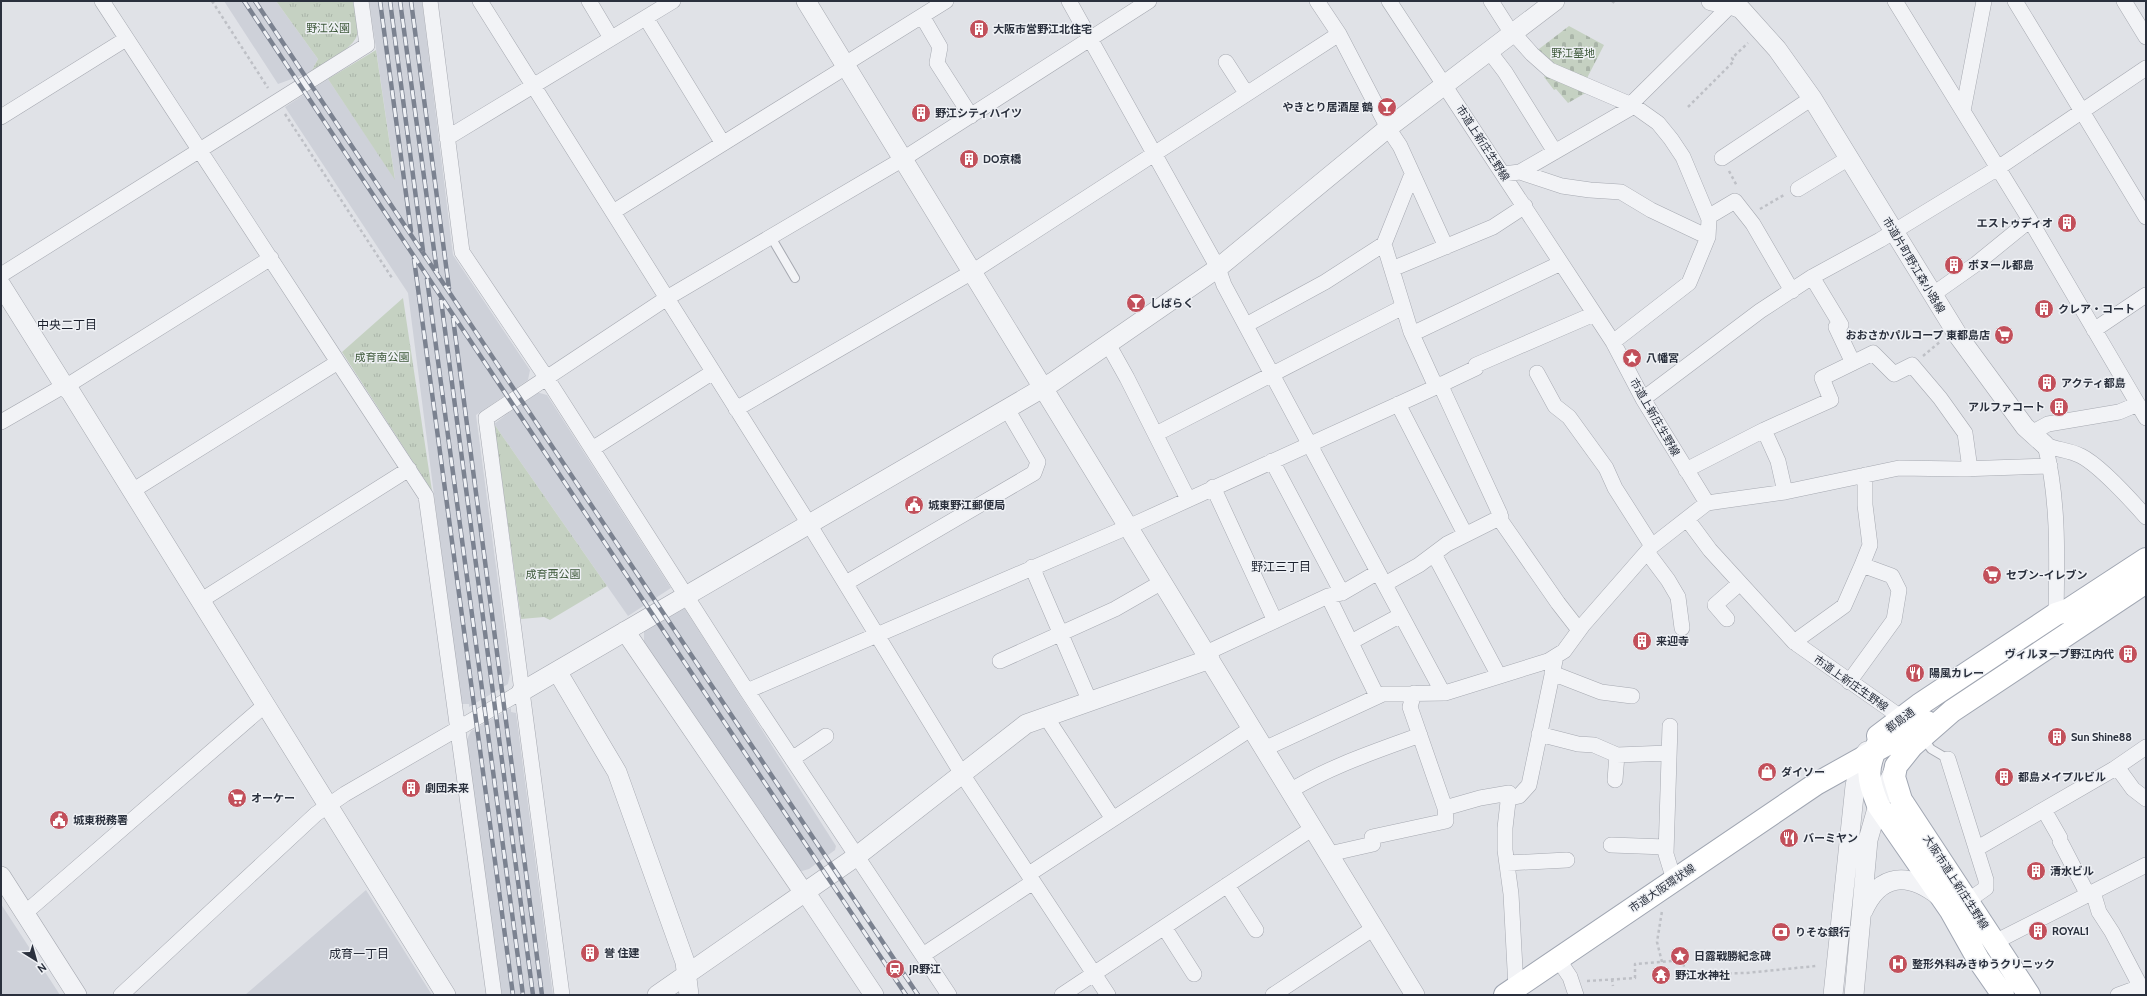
<svg xmlns="http://www.w3.org/2000/svg" width="2147" height="996" viewBox="0 0 2147 996" font-family="Cabin,'Noto Sans JP',sans-serif">
	<style>
		.built { fill: #ced1d9 }
		.grass { fill: url(#grass-tufts) }
		.cemetery { fill: url(#cemetery-stones) }
		.lines { fill: none; stroke-linecap: round; stroke-linejoin: round }
		.service-casing { stroke: #a6a9b1; stroke-width: 10 }
		.minor-casing { stroke: #a6a9b1; stroke-width: 16 }
		.tertiary-casing { stroke: #a6a9b1; stroke-width: 20 }
		.primary-casing { stroke: #a0a6b2; stroke-width: 24 }
		.path { stroke: #bec0c6; stroke-width: 2.5; stroke-dasharray: 3 3; stroke-linecap: butt }
		.service { stroke: #f2f3f6; stroke-width: 8 }
		.minor { stroke: #f2f3f6; stroke-width: 15 }
		.tertiary { stroke: #f2f3f6; stroke-width: 19 }
		.primary { stroke: #fff; stroke-width: 22 }
		.rail-casing { stroke: #7b8290; stroke-width: 4.5 }
		.rail { stroke: #eff1f5; stroke-width: 3; stroke-dasharray: 9; stroke-linecap: butt }
		.labels { text-anchor: middle; dominant-baseline: central; stroke-width: 3; stroke-linejoin: round; paint-order: stroke }
		.park-label { font-size: 11px; fill: #3d5839; stroke: #eff1f5 }
		.poi-label { font-size: 11px; font-weight: bold; fill: #2a303d; stroke: #eff1f5; text-anchor: start }
		.street-label { font-size: 11px; fill: #2a303d; stroke: #eff1f5 }
		.neighbourhood-label { font-size: 12px; fill: #1c212e; stroke: #eff1f5 }
	</style>
	<defs>
		<pattern id="grass-tufts" width="24" height="20" patternUnits="userSpaceOnUse"><rect width="24" height="20" fill="#c5d1c2"/><path d="M3 7l-1-3M5 7V3M7 7l1-3M15 17l-1-3M17 17v-4M19 17l1-3" fill="none" stroke="#a9b4a8"/></pattern>
		<pattern id="cemetery-stones" width="16" height="16" patternUnits="userSpaceOnUse"><rect width="16" height="16" fill="#c5d1c2"/><path d="M2 7V4a2 2 0 0 1 4 0v3zM10 15v-3a2 2 0 0 1 4 0v3z" fill="#a9b4a8"/></pattern>
	</defs>
	<rect width="100%" height="100%" fill="#e0e2e7"/>
	<path class="built" d="M224 1H276L318 59 311 72 278 84Z
		M369 1H422L453 255 530 370 528 380 476 415 510 673 508 684 469 707V704H461L408 293 285 107 328 79 395 179Z
		M536 392 547 395 671 588 628 616 494 424Z
		M683 606 836 846 835 850 809 869 802 871 799 870 644 642V631Z
		M511 708V712L516 713 553 995H501L466 741 471 731Z
		M366 890 432 995H245Z
		M1 904 60 995H1Z"/>
	<path class="grass" d="M276 1H353C354 11 360 26 357 35 354 48 322 65 311 72L318 59Z
		M376 50 395 180 328 79Z
		M403 298 432 491 342 352Z
		M494 424 607 586 550 620 544 617 521 619Z"/>
	<path class="cemetery" d="M1569 26 1604 45 1585 82 1577 79 1535 52Z
		M1548 73 1589 91 1568 103 1556 89 1554 90 1544 77Z"/>
	<g class="lines">
		<defs>
			<path id="service" d="M771 237 795 278
				M1923 738 1931 749 1948 759"/>
			<path id="minor" d="M102 1 338 362 132 491
				M430 1 462 252 546 377 747 691 949 995
				M480 1 809 524 962 774 1108 995
				M589 1 611 38
				M1069 1 1218 268 1224 285 1443 693
				M1317 1 1339 34 1388 128 1400 146 1446 247
				M1491 1 1507 26 1532 54 1550 70 1634 106 1658 123 1671 139 1683 157 1709 219 1708 237 1689 283 1613 342
				M1895 1 2030 220 2146 418
				M2015 1 2146 217
				M2124 1 2146 37
				M922 16 940 47 937 63 971 116
				M646 18 722 142
				M1489 51 1505 72 1555 152
				M1226 62 1246 93
				M845 64 946 1
				M1631 104 1731 5 1730 1
				M1963 111 1984 1
				M1 117 126 39
				M447 138 673 1
				M1722 158 1812 98
				M1520 172 1634 106
				M1503 174 1520 172 1562 186 1590 190 1621 192 1651 210 1708 237
				M1798 189 1849 158
				M613 212 846 67
				M1708 217 1735 201 1753 224 1792 291
				M1384 244 1411 332 1436 387
				M1392 269 1493 227 1525 206
				M1 275 367 45 361 1
				M1812 277 1841 325 1836 327 1853 363
				M1932 295 1976 264 2030 220
				M1246 325 1325 282 1384 244 1412 174
				M2094 330 2146 295
				M1412 334 1561 263
				M1108 344 1127 378 1188 499
				M338 362 426 496 494 995
				M1537 373 1555 406 1569 417 1606 468 1615 488 1652 546
				M1440 384 1500 514 1501 521 1558 603 1579 630
				M1643 399 1760 311 1812 277 1880 240 1998 168 2146 68
				M1398 404 1465 534
				M736 409 972 272 1339 34
				M1 422 60 388 65 387 271 258
				M1764 430 1778 461 1785 492
				M2031 433 2048 424 2119 412 2138 404
				M1156 434 1403 307
				M2045 445C2059 500 2057 558 2056 614
				M2045 445C2057 450 2070 450 2081 456 2099 465 2132 501 2146 517
				M592 449 713 372
				M1272 461 1342 593
				M1686 470 1764 430 1831 400 1822 378 1873 353 1894 374 1912 365 1940 398 1965 433 1970 469
				M1213 487 1275 621
				M1707 503 1785 492 1899 468 1960 469 2050 466
				M1687 519 1710 550 1794 642 1902 718
				M1647 552 1668 580 1678 597 1682 628
				M1434 554 1499 676
				M1032 567 1090 702
				M846 583 1034 473 1038 462 1007 409
				M1385 584 1419 565 1447 544 1501 517
				M1328 596 1377 696
				M200 601 409 469
				M1727 619 1715 605 1740 583
				M1351 642 1401 615
				M1794 642 1844 606 1862 565 1870 545 1865 505V475
				M1206 653 1328 596 1342 593 1378 572
				M1000 661 1115 609 1162 582
				M1552 673 1601 692 1632 696
				M1849 682 1894 620 1899 590 1892 576 1862 565
				M747 691 1137 523 1436 387 1476 368V365L1594 314
				M1046 717 1113 819
				M1670 726 1666 854 1674 880
				M1539 734 1578 744 1594 745 1617 755 1668 753
				M1264 749 1383 694 1445 693 1548 661 1564 651 1583 625 1652 546 1707 503 1643 399 1613 342 1389 1
				M792 759 826 736
				M1948 759 1986 880V888L1969 900
				M2117 767 2133 789 2146 799
				M1615 780 1617 755
				M1290 791C1330 766 1377 751 1420 735
				M1510 798 1519 796 1529 785 1556 656
				M1445 808 1480 798 1509 793 1505 828V850L1511 894 1516 988
				M2044 810 2060 838V841L2088 895
				M1611 845 1666 847
				M1976 849 2114 769 2146 747
				M1329 854 1373 844 1372 837 1446 821 1445 808 1410 707 1414 693
				M1507 863 1567 860
				M1029 874 1252 728
				M1227 885 1256 930
				M2093 892 2099 912 2112 932 2145 995
				M25 913 265 705
				M1164 927 1194 974
				M1995 942 2146 865
				M923 955 1033 882
				M1558 959 1570 977 1576 995
				M121 995 316 814 345 794 521 692
				M562 995 486 418 667 298 903 159 1149 1
				M1062 995 1313 828
				M1273 995 1374 928
				M2118 995 2140 987"/>
			<path id="tertiary" d="M806 1 1415 995
				M1711 1 1731 5 1741 9 1777 49 1812 98 1959 337 2025 427 2045 445
				M1 285 65 387 70 391 446 995
				M625 631 804 893 810 899 874 995
				M557 671 617 772 685 962 689 995
				M521 692 1053 382 1218 268 1388 128 1555 1
				M1 876 77 995
				M1863 911C1880 873 1908 872 1939 896
				M657 995 857 856 1026 724 1210 659
				M1833 995 1855 786 1861 759 1867 751
				M1854 995 1868 840 1878 805 1896 766"/>
			<path id="primary" d="M1878 736 1919 705 2056 614 2068 610 2146 559
				M1878 743C1866 769 1867 778 1878 805L1951 911 1978 959 2003 995
				M1505 995 1816 784 1927 722
				M2029 995 1901 800 1894 777 1896 766 1912 746 1952 711 2146 582"/>
		</defs>
		<use href="#service" class="service-casing"/>
		<use href="#minor" class="minor-casing"/>
		<use href="#tertiary" class="tertiary-casing"/>
		<use href="#primary" class="primary-casing"/>
		<path class="path" d="M212 1 268 88
			M1612 1 1616 4
			M1688 107 1734 61 1732 58 1748 43
			M285 114 392 278
			M1729 171 1737 186
			M1760 209 1784 195
			M1923 356 1941 341
			M1662 962 1657 942 1662 911
			M1612 979 1613 986
			M1587 981 1635 978V964L1683 960 1685 974 1746 973 1816 966"/>
		<use href="#service" class="service"/>
		<use href="#minor" class="minor"/>
		<use href="#tertiary" class="tertiary"/>
		<use href="#primary" class="primary"/>
		<defs>
			<path id="rail" d="M244 1 906 995
				M255 1 918 995
				M380 1 411 231
				M390 1 423 251
				M400 1 437 272
				M411 1 449 288
				M414 259 513 995
				M427 279 523 995
				M441 300 533 995
				M453 318 542 995"/>
		</defs>
		<use href="#rail" class="rail-casing"/>
		<use href="#rail" class="rail"/>
	</g>
	<defs>
		<symbol id="building-disc" viewBox="-11 -11 22 22"><circle r="9.5" fill="#c2505b" stroke="#eff1f5"/><path d="M-4-6H4V6H1V3H-1V6H-4ZM-2.5-4.3h1.7v1.8h-1.7ZM.8-4.3h1.7v1.8H.8ZM-2.5-1h1.7V.8h-1.7ZM.8-1h1.7V.8H.8Z" fill="#fff"/></symbol>
		<symbol id="bar-disc" viewBox="-11 -11 22 22"><circle r="9.5" fill="#c2505b" stroke="#eff1f5"/><path d="M-6-5H6L.8 .8V4.5H3.5V6h-7V4.5H-.8V.8Z" fill="#fff"/></symbol>
		<symbol id="supermarket-disc" viewBox="-11 -11 22 22"><circle r="9.5" fill="#c2505b" stroke="#eff1f5"/><path d="M-6-5.5h2.5l.6 2H6L4.5 2H-2.5L-4.4-4H-6ZM-1.5 3.2a1.3 1.3 0 1 0 .1 0ZM3 3.2a1.3 1.3 0 1 0 .1 0Z" fill="#fff"/></symbol>
		<symbol id="sight-disc" viewBox="-11 -11 22 22"><circle r="9.5" fill="#c2505b" stroke="#eff1f5"/><path d="M0-6L1.8-2.2L6-1.7L2.9 1.2L3.7 5.4L0 3.3L-3.7 5.4L-2.9 1.2L-6-1.7L-1.8-2.2Z" fill="#fff"/></symbol>
		<symbol id="civic-disc" viewBox="-11 -11 22 22"><circle r="9.5" fill="#c2505b" stroke="#eff1f5"/><path d="M-.6-6.5H3V-4.5H.6V-3L4-1V1h2V6H-6V1h2V-1L-.6-3ZM-1.2 2.5V6h2.4V2.5Z" fill="#fff"/></symbol>
		<symbol id="restaurant-disc" viewBox="-11 -11 22 22"><circle r="9.5" fill="#c2505b" stroke="#eff1f5"/><path d="M-5-6h1v4h1v-4h1v4h1v-4h1v5L-1.5 .5V6h-2V.5L-5-1ZM5-6V6H3V1.5H1.5Q1.5-4 5-6Z" fill="#fff"/></symbol>
		<symbol id="shop-disc" viewBox="-11 -11 22 22"><circle r="9.5" fill="#c2505b" stroke="#eff1f5"/><path d="M-5-2.5h2.3a2.7 3.5 0 0 1 5.4 0H5L5.5 6h-11ZM-1.5-2.5h3a1.5 2.3 0 0 0-3 0Z" fill="#fff"/></symbol>
		<symbol id="bank-disc" viewBox="-11 -11 22 22"><circle r="9.5" fill="#c2505b" stroke="#eff1f5"/><path d="M-6-4H6V4H-6ZM0-2.3a2.3 2.3 0 1 0 0 4.6a2.3 2.3 0 1 0 0-4.6Z" fill="#fff"/></symbol>
		<symbol id="hospital-disc" viewBox="-11 -11 22 22"><circle r="9.5" fill="#c2505b" stroke="#eff1f5"/><path d="M-5-5h3v3.5h4V-5h3V5h-3V1.5h-4V5h-3Z" fill="#fff"/></symbol>
		<symbol id="station-disc" viewBox="-11 -11 22 22"><circle r="9.5" fill="#c2505b" stroke="#eff1f5"/><path d="M-3-6H3Q5-6 5-4V2Q5 4 3 4L4.5 6H3L1.5 4h-3L-3 6H-4.5L-3 4Q-5 4-5 2V-4Q-5-6-3-6ZM-3.5-4v3h7v-3ZM-3.5 1v1.5H-2V1ZM2 1v1.5H3.5V1Z" fill="#fff"/></symbol>
		<symbol id="temple-disc" viewBox="-11 -11 22 22"><circle r="9.5" fill="#c2505b" stroke="#eff1f5"/><path d="M0-6L5-2H3V0L6.5 2.5H4V6H1.5V3h-3V6H-4V2.5H-6.5L-3 0V-2H-5Z" fill="#fff"/></symbol>
	</defs>
	<g fill-rule="evenodd">
		<use href="#building-disc" x="968" y="18" width="22" height="22"/>
		<use href="#bar-disc" x="1376" y="96" width="22" height="22"/>
		<use href="#building-disc" x="910" y="102" width="22" height="22"/>
		<use href="#building-disc" x="958" y="148" width="22" height="22"/>
		<use href="#building-disc" x="2056" y="212" width="22" height="22"/>
		<use href="#building-disc" x="1943" y="254" width="22" height="22"/>
		<use href="#bar-disc" x="1125" y="292" width="22" height="22"/>
		<use href="#building-disc" x="2033" y="298" width="22" height="22"/>
		<use href="#supermarket-disc" x="1993" y="324" width="22" height="22"/>
		<use href="#sight-disc" x="1621" y="347" width="22" height="22"/>
		<use href="#building-disc" x="2036" y="372" width="22" height="22"/>
		<use href="#building-disc" x="2048" y="396" width="22" height="22"/>
		<use href="#civic-disc" x="903" y="494" width="22" height="22"/>
		<use href="#supermarket-disc" x="1981" y="564" width="22" height="22"/>
		<use href="#building-disc" x="1631" y="630" width="22" height="22"/>
		<use href="#building-disc" x="2117" y="643" width="22" height="22"/>
		<use href="#restaurant-disc" x="1904" y="662" width="22" height="22"/>
		<use href="#building-disc" x="2046" y="726" width="22" height="22"/>
		<use href="#shop-disc" x="1756" y="761" width="22" height="22"/>
		<use href="#building-disc" x="1993" y="766" width="22" height="22"/>
		<use href="#building-disc" x="400" y="777" width="22" height="22"/>
		<use href="#supermarket-disc" x="226" y="787" width="22" height="22"/>
		<use href="#civic-disc" x="48" y="809" width="22" height="22"/>
		<use href="#restaurant-disc" x="1778" y="827" width="22" height="22"/>
		<use href="#building-disc" x="2025" y="860" width="22" height="22"/>
		<use href="#building-disc" x="2027" y="920" width="22" height="22"/>
		<use href="#bank-disc" x="1770" y="921" width="22" height="22"/>
		<use href="#building-disc" x="579" y="942" width="22" height="22"/>
		<use href="#sight-disc" x="1669" y="945" width="22" height="22"/>
		<use href="#hospital-disc" x="1887" y="953" width="22" height="22"/>
		<use href="#station-disc" x="884" y="958" width="22" height="22"/>
		<use href="#temple-disc" x="1650" y="964" width="22" height="22"/>
	</g>
	<g class="labels">
		<g class="park-label">
			<text x="328" y="28">野江公園</text>
			<text x="1573" y="53">野江墓地</text>
			<text x="382" y="357">成育南公園</text>
			<text x="553" y="574">成育西公園</text>
		</g>
		<g class="poi-label">
			<text x="993" y="29">大阪市営野江北住宅</text>
			<text x="1373" y="107" text-anchor="end">やきとり居酒屋 鶴</text>
			<text x="935" y="113">野江シティハイツ</text>
			<text x="983" y="159">DO京橋</text>
			<text x="2053" y="223" text-anchor="end">エストゥディオ</text>
			<text x="1968" y="265">ボヌール都島</text>
			<text x="1150" y="303">しばらく</text>
			<text x="2058" y="309">クレア・コート</text>
			<text x="1990" y="335" text-anchor="end">おおさかパルコープ 東都島店</text>
			<text x="1646" y="358">八幡宮</text>
			<text x="2061" y="383">アクティ都島</text>
			<text x="2045" y="407" text-anchor="end">アルファコート</text>
			<text x="928" y="505">城東野江郵便局</text>
			<text x="2006" y="575">セブン-イレブン</text>
			<text x="1656" y="641">来迎寺</text>
			<text x="2114" y="654" text-anchor="end">ヴィルヌーブ野江内代</text>
			<text x="1929" y="673">陽風カレー</text>
			<text x="2071" y="737">Sun Shine88</text>
			<text x="1781" y="772">ダイソー</text>
			<text x="2018" y="777">都島メイプルビル</text>
			<text x="425" y="788">劇団未来</text>
			<text x="251" y="798">オーケー</text>
			<text x="73" y="820">城東税務署</text>
			<text x="1803" y="838">バーミヤン</text>
			<text x="2050" y="871">清水ビル</text>
			<text x="2052" y="931">ROYAL1</text>
			<text x="1795" y="932">りそな銀行</text>
			<text x="604" y="953">誉 住建</text>
			<text x="1694" y="956">日露戰勝紀念碑</text>
			<text x="1912" y="964">整形外科みきゆうクリニック</text>
			<text x="909" y="969">JR野江</text>
			<text x="1675" y="975">野江水神社</text>
		</g>
		<g class="street-label">
			<text transform="translate(1483 143) rotate(57)">市道上新庄生野線</text>
			<text transform="translate(1914 265) rotate(59)">市道片町野江森小路線</text>
			<text transform="translate(1655 417) rotate(60)">市道上新庄生野線</text>
			<text transform="translate(1851 683) rotate(35)">市道上新庄生野線</text>
			<text transform="translate(1900 720) rotate(-37)">都島通</text>
			<text transform="translate(1956 882) rotate(57)">大阪市道上新庄生野線</text>
			<text transform="translate(1662 888) rotate(-34)">市道大阪環状線</text>
		</g>
		<g class="neighbourhood-label">
			<text x="67" y="324">中央二丁目</text>
			<text x="1281" y="566">野江三丁目</text>
			<text x="359" y="953">成育一丁目</text>
		</g>
	</g>
	<rect width="2147" height="996" fill="none" stroke="#2a303d" stroke-width="4"/>
	<g transform="translate(36 960) rotate(143)" stroke="#eff1f5" stroke-width="3" paint-order="stroke">
	<path d="M0-3L7 15L0 10L-7 15Z" fill="#2a303d"/>
	<text y="-6" font-size="11" font-weight="bold" text-anchor="middle" fill="#2a303d">N</text>
	</g>
</svg>
